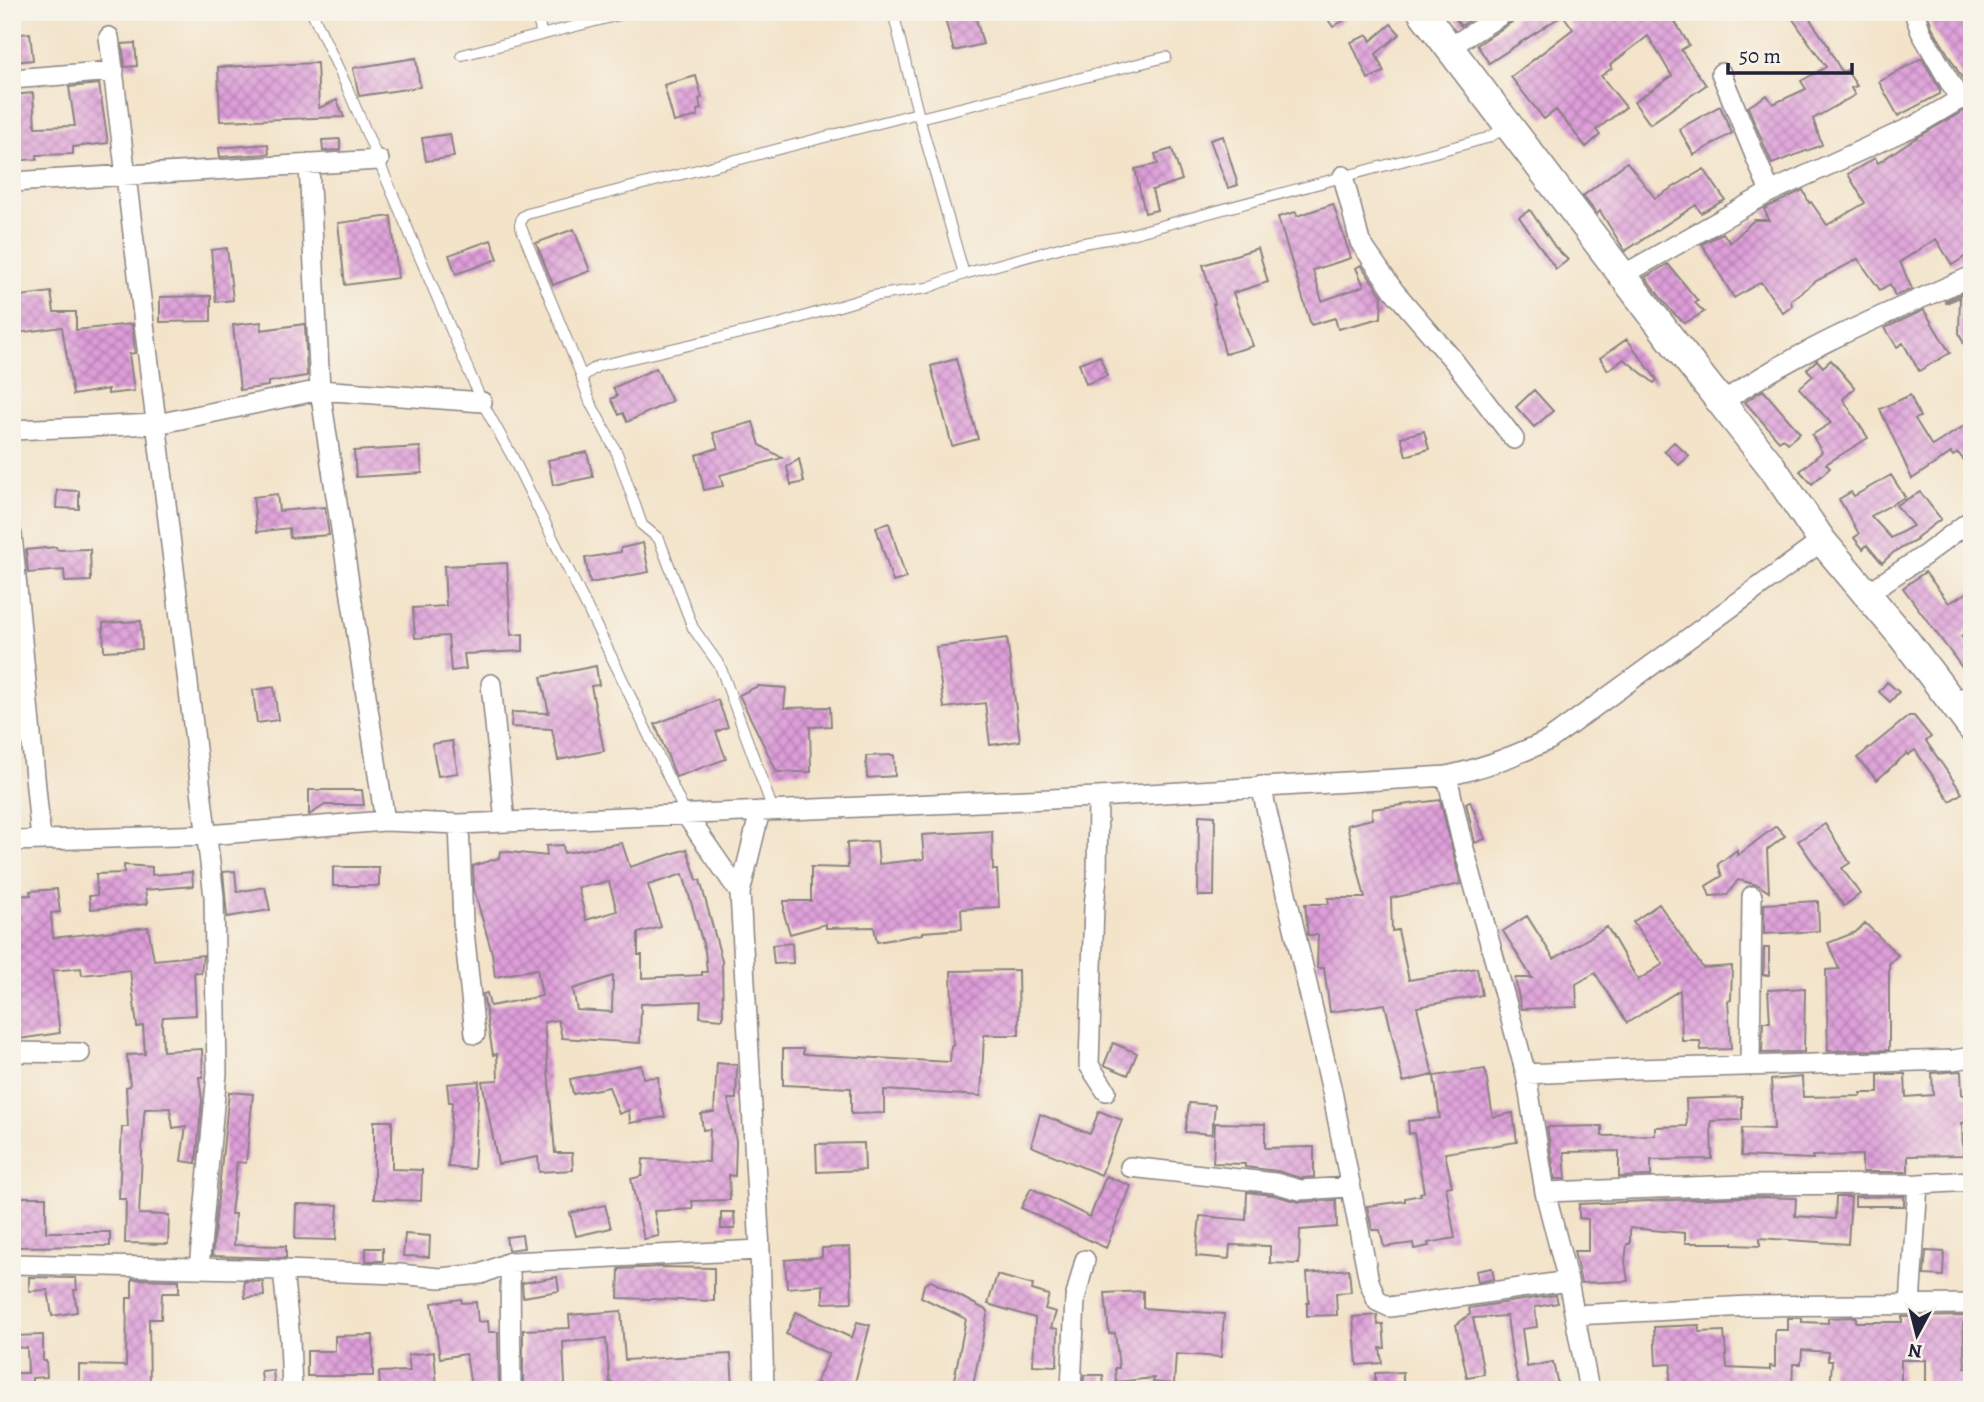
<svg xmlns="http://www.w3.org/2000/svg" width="1984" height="1402" viewBox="0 0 1984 1402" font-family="Alegreya,serif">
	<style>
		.building { fill: url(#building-cross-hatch); fill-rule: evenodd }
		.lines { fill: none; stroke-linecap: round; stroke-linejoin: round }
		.lane-casing { stroke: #8a8282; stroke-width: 12 }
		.street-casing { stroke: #8a8282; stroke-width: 22 }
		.secondary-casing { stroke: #8a8282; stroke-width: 31 }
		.lane { stroke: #fff; stroke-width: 10 }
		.street { stroke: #fff; stroke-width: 19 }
		.secondary { stroke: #fff; stroke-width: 28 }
	</style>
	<defs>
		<pattern id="building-cross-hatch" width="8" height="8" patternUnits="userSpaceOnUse" patternTransform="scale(1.75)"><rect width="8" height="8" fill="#de9ed9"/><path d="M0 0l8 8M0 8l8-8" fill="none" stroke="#b480b1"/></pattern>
	</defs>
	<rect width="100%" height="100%" fill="#f7f3e8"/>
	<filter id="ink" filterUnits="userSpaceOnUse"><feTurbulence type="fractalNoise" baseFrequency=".0143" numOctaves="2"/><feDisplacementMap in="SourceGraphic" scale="14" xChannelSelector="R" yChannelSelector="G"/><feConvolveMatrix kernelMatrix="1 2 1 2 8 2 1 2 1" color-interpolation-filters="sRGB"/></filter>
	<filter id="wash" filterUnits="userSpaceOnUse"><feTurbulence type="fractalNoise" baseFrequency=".00686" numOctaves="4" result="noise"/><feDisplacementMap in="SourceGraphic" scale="28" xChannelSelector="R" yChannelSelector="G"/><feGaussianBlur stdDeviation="1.57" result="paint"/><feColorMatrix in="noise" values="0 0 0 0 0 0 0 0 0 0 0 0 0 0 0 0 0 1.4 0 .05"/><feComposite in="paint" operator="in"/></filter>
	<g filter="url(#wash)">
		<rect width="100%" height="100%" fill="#f3e3c9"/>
		<g id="blocks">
			<path class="building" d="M959 12H974L983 44 954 51 944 16Z
				M1323 12H1357L1333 27Z
				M1450 12H1482L1461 26Z
				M1518 12H1685L1674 20 1689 45 1681 50 1706 85 1650 124 1634 102 1672 76 1648 36 1610 65 1612 68 1601 76 1626 107 1596 130 1600 135 1586 147 1556 110 1544 119 1511 77 1573 29 1563 15 1489 63 1477 45 1512 22Z
				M1788 12H1805L1829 47 1828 48 1842 72 1846 70 1857 86 1851 88 1855 95 1813 119 1822 145 1772 164 1748 107 1767 95 1773 104 1806 89 1801 81 1826 67Z
				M1927 12H1972V73L1962 78 1932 27Z
				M1391 24 1400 34 1376 54 1384 72 1368 79 1351 42 1368 35 1371 41Z
				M30 33 33 60 12 62V35Z
				M135 43 137 66 125 67 122 44Z
				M416 58 420 87 359 96 353 68Z
				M1922 58 1940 90V94L1898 116 1879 82Z
				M317 63 319 108 337 100 344 117 220 121 218 67Z
				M696 76 702 98 699 99 701 109 697 110 698 116 674 122 664 85Z
				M99 84 108 143 73 147V154L37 155V159L12 161V95L33 93 35 127 75 126 69 87Z
				M1720 106 1732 133 1694 155 1679 129Z
				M1972 106V252L1952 265 1936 239 1900 262 1912 289 1895 296 1890 284 1880 290 1858 259 1816 281 1791 300 1792 306 1783 313 1761 282 1734 298 1702 244 1723 233 1730 243 1754 220H1769L1764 209 1803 190 1809 203 1811 202 1827 225 1865 203 1848 174 1875 158 1878 163 1906 144Z
				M450 134 454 157 426 161 422 138Z
				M1223 136 1238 185 1228 188 1210 140Z
				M340 139V150L323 151 322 140Z
				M268 144 269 154 220 157 219 148Z
				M1172 149 1182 180 1152 190 1157 210 1145 213 1135 169 1158 164 1155 154Z
				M1627 162 1655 198 1704 169 1725 200 1701 213 1696 205 1625 251 1600 211 1597 214 1583 196Z
				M1333 204 1351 258 1313 270 1322 301 1364 286 1356 268 1361 265 1382 296 1381 318 1338 329 1335 318 1311 325 1278 217 1296 212 1297 216Z
				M1530 210 1555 247 1568 260 1556 269 1519 217Z
				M391 216 398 278 345 285 338 223Z
				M574 229 590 271 553 285 536 243Z
				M491 240 498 259 456 274 449 255Z
				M227 248 233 300 216 302 211 250Z
				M1258 248 1268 282 1233 293 1253 346 1225 354 1213 304H1215L1203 265Z
				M1668 264 1698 301 1695 303 1704 312 1685 323 1673 313 1645 277Z
				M1972 289V292L1967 294 1972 295V362L1959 333 1960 297 1946 303 1945 301Z
				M51 292 54 312H76V330L132 324 135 353 129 354 134 391 108 394V389L73 395 62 327 17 333 12 297Z
				M211 296V321L160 322V297Z
				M1924 310 1950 353 1919 371 1903 343 1897 347 1885 328Z
				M261 322V330L305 324 307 376 268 382V386L240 390 233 325Z
				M1627 339 1657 380 1654 383 1624 359 1608 370 1600 358Z
				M1100 356 1107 376 1086 384 1079 363Z
				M956 359 978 439 952 446 931 366Z
				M1817 360 1823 367 1831 360 1855 388 1843 399 1868 438 1826 464 1830 468 1812 484 1800 471 1822 452 1812 435 1831 423 1799 388 1813 376 1807 369Z
				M656 368 672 401 627 422 623 413 619 415 611 399 617 396 613 388Z
				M1534 390 1553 411 1534 427 1516 407Z
				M1763 390 1800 433 1788 443 1783 438 1779 441 1745 402Z
				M1910 395 1920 417 1915 419 1932 446 1972 421V470L1958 453 1953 456 1951 453 1912 479 1880 409Z
				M753 422 760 445 782 458 720 475 723 486 704 490 696 455 718 448 713 433Z
				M1424 431 1429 449 1406 456 1401 437Z
				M1674 442 1689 456 1679 465 1664 451Z
				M420 447 422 473 356 477 354 451Z
				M587 452 593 477 553 485 548 460Z
				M799 459 804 482 791 485 787 467Z
				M1891 475 1905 497 1871 516 1891 538 1913 526 1896 505 1920 492 1941 519 1916 538 1917 540 1894 552 1882 563 1867 545 1863 549 1854 538 1859 534 1839 499 1851 492 1854 496Z
				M57 490 79 491V509L56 508Z
				M277 494 279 511 325 507 329 535 290 538 289 528 257 532 253 497Z
				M889 523 906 578 893 582 876 527Z
				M643 543 649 572 590 583 585 558 621 552V548Z
				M56 547 57 550 90 549 91 581 65 582 64 570 28 573 26 550Z
				M507 563 511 635 523 634V651L464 654 466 669 451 671 448 636 415 638 413 608 446 606 444 566Z
				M1925 572 1949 603 1972 590V624L1969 630 1961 636 1972 650V681L1903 588Z
				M141 621 142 649 104 651 103 623Z
				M1007 638 1020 741 990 745 985 703 944 708 936 647Z
				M596 666 599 685 591 686 604 751 558 760 552 729 511 727 512 712 549 713 541 677Z
				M1887 682 1899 692 1890 702 1879 692Z
				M758 686 786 688 784 708 830 707 831 726 810 727 811 772H777L739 695Z
				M274 687 278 720 257 723 253 690Z
				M718 700 728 727 716 732 726 759 676 777 655 724Z
				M1909 716H1914L1931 737 1926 741 1962 793 1950 801 1915 750 1908 755 1907 753 1877 780 1857 758Z
				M452 741 458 773 438 776 432 744Z
				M894 755 895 776 867 778 866 756Z
				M309 790H362L364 805H325L309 815Z
				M1440 800 1461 884 1391 898 1392 931 1398 930 1409 980 1477 968 1482 995 1417 1007 1433 1075 1403 1082 1385 1004 1330 1012 1324 968H1317L1318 935H1308L1305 904H1329L1328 898H1365L1347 825 1372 819V809Z
				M1470 801 1485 839 1475 843 1466 803Z
				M1199 815 1215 816 1214 896H1198Z
				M1825 824 1850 863 1842 868 1860 894 1844 906 1798 841Z
				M1776 826 1785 836 1767 850 1769 892 1758 885 1738 880 1727 895 1710 896 1706 886 1722 876 1718 864 1737 850V856Z
				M992 831 993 870H997L999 907 961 909 962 929 923 932V934L877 942 874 927 826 928V924L790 934 784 914V901H811V867L848 868 847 843 877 841 879 864 924 859 922 835Z
				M622 843 630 867 687 849 697 880H700L722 961 723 1019 700 1017 701 1001 641 1004 640 1043 562 1038 558 1020 544 1022 555 1153H572L573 1170 539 1172 538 1157 498 1164 482 1081 498 1080 497 1054 493 1055 483 994 487 993 490 1006 542 996 537 969 495 977 492 953 474 890 473 866 499 858 500 851 547 856 546 846 563 845 564 853ZM683 874 705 951 707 972H702V975L642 978V955H638V933L661 927 648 885ZM609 882 617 911 586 920 578 887ZM613 976 612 1012 577 1010 573 989Z
				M124 865 152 867V875L192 872 193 886 145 890 147 904 91 909 89 896 97 895 96 874 124 873Z
				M333 867H379V886H333Z
				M235 871 237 892 265 887 270 910 227 917 223 872Z
				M57 889 60 912 51 913 53 938 148 927 154 960 203 955 201 973 194 972 196 1015 163 1017 162 1023 163 1051 202 1049 203 1077H199L202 1101 196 1163 181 1161 186 1126 173 1128 170 1108 145 1109 144 1115 139 1214 169 1215 168 1244 125 1243 126 1199H119L122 1127H128L126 1087 130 1086 127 1055 145 1054 143 1026 137 1027 130 970 82 975 81 968 52 971 60 1033 12 1040V896L31 895 30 891Z
				M1818 901 1819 931 1764 934V904Z
				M1659 904 1703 968 1732 966 1731 1000 1728 1001 1731 1049 1701 1050 1700 1041H1682L1680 990 1627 1023 1595 973 1576 984 1577 1007 1521 1009 1515 978H1532L1503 931 1527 916 1554 959 1607 927 1638 980 1663 964 1633 922Z
				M1865 923 1898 955 1889 964V1050L1828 1051 1826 970 1839 969 1828 943 1856 932Z
				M792 943 793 963 774 964 772 945Z
				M1764 948H1769V975H1763Z
				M1018 970 1019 1035H984L981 1096 884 1090V1113L851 1114V1088L783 1085V1049H803V1054L950 1062 951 1046H953L951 971Z
				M1805 988 1804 1052 1762 1053 1763 1022H1770L1768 990Z
				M1113 1043 1137 1053 1128 1075 1104 1065Z
				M717 1063 737 1065 736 1099H728L736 1141 735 1176 729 1175 730 1200 692 1201 693 1209 654 1211 659 1236 644 1239 631 1179 642 1176 643 1159 709 1162 710 1129 703 1130 701 1114 714 1112Z
				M641 1065 643 1078 658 1077 660 1099 665 1117 630 1123 629 1110 619 1114 609 1087 573 1094 570 1079Z
				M1485 1069 1493 1117 1513 1113 1517 1142 1445 1153 1452 1186 1446 1187 1455 1238 1428 1243 1429 1246 1414 1249 1413 1243 1384 1247 1380 1230H1372L1367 1206 1405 1201V1198L1421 1195 1420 1193 1424 1192 1414 1133 1409 1134 1408 1121 1440 1118 1434 1076Z
				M1961 1071 1962 1095 1972 1094V1122L1962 1123 1963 1155 1908 1156V1172H1862V1155L1812 1156 1813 1159 1741 1156 1742 1128 1774 1129 1771 1080 1802 1077 1803 1097 1861 1096V1093H1878V1074H1905L1906 1097 1933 1095 1932 1073Z
				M479 1081 474 1169 448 1167 452 1102H449L447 1084Z
				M229 1092 253 1094 246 1163 237 1162 231 1214H235L234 1245 286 1246V1258L212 1256Z
				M1742 1097V1120L1711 1121 1712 1159 1651 1160V1176L1619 1177V1151L1564 1152 1566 1179H1555L1547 1127 1602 1126V1136L1655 1135V1127L1687 1126 1686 1099Z
				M1189 1103 1215 1105 1212 1134 1185 1132Z
				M1099 1111 1122 1120 1101 1175 1031 1146 1040 1114 1090 1134Z
				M374 1121H392V1169L422 1170 421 1201 374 1199Z
				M1215 1123 1265 1124V1148L1314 1147V1177L1301 1178 1277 1171 1245 1167V1164L1213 1163Z
				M864 1143 865 1170 817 1172 816 1144Z
				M1106 1176 1131 1186 1106 1248 1021 1208 1031 1188 1090 1217Z
				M1247 1192 1273 1195 1300 1202 1336 1200 1337 1227 1300 1230 1299 1264 1270 1263V1246L1230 1245 1229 1259 1196 1256 1200 1216 1246 1220Z
				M1904 1196V1206H1855V1197Z
				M12 1197H46V1232H110V1246L12 1247Z
				M1743 1197 1796 1198 1795 1216 1835 1219 1836 1197H1851L1848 1244 1760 1238V1246L1733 1245V1243H1685V1233L1630 1228V1244H1627L1625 1262 1628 1281 1581 1283 1574 1251H1588V1219L1579 1218V1204Z
				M296 1204 338 1205 336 1240 295 1239Z
				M605 1205 611 1228 576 1236 570 1213Z
				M721 1212H734L735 1229H721Z
				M405 1234 430 1236 429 1257 403 1256Z
				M522 1235 524 1248 508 1250 506 1237Z
				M850 1247 852 1302 823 1303V1285L787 1288 785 1260 822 1257V1248Z
				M366 1248H383V1261H366Z
				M1926 1251 1944 1252 1943 1276 1924 1275Z
				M660 1267 714 1268V1301L618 1298 619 1269Z
				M1492 1268 1494 1279 1478 1282 1476 1271Z
				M1349 1269 1351 1292 1336 1293 1337 1315 1307 1316V1303H1309L1307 1273Z
				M997 1275 1033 1285 1032 1290 1049 1295 1045 1309 1056 1312 1051 1328 1058 1329 1057 1366 1033 1365 1035 1318 988 1304Z
				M29 1277 76 1278 77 1290H74L77 1312 52 1316 48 1290 29 1291Z
				M557 1277 559 1291 523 1297 522 1283Z
				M132 1279 179 1280V1293H162L161 1319H149L150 1390H79V1365L126 1366 127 1298H132Z
				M244 1281 263 1282 264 1296 245 1298Z
				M931 1281 988 1311 972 1390H952L966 1319 921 1297 924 1285Z
				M1143 1291V1308L1224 1314 1221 1357 1176 1354 1174 1384 1153 1382 1154 1378 1116 1382 1115 1368H1119L1115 1333 1109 1334 1105 1293Z
				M1556 1295 1558 1303 1535 1307 1537 1327 1522 1329 1527 1367 1553 1362 1559 1390H1520L1512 1354 1507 1316 1473 1318 1484 1374 1467 1377 1456 1325 1470 1314 1469 1308Z
				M461 1299 462 1303 476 1302 478 1322 488 1321 489 1332H498L499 1385 471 1388 466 1354 440 1358 432 1303Z
				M621 1311 625 1360 731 1354 733 1390H613V1383H610L606 1339 563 1342 565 1384 523 1388V1330L570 1328 569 1315Z
				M796 1312 852 1338 857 1322 870 1325 853 1390H816L819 1383 816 1382 829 1354 786 1334Z
				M1377 1315 1378 1325 1383 1324 1385 1348H1380L1382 1363 1357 1365 1353 1317Z
				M1969 1316V1323H1963L1965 1368H1972V1390H1926V1360H1901V1390H1830L1832 1361H1828V1352L1802 1350 1801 1364H1793L1792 1390H1669L1671 1364 1656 1365 1654 1327 1699 1325V1332L1724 1331 1727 1368 1770 1370V1366L1775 1367V1330H1788V1318H1802V1322L1828 1323V1318L1856 1317V1322H1902V1317Z
				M43 1335V1361H46L47 1377 32 1378V1390H16V1373H28L27 1348 12 1347V1336Z
				M373 1335V1376H307V1351H335V1336Z
				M434 1352 437 1387 380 1389 379 1372 410 1371 408 1355Z
				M273 1370 275 1390H263L261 1371Z
				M1403 1372V1390H1375V1373Z
				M1084 1375H1103L1104 1389 1083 1390Z"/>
		</g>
	</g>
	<g filter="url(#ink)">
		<use href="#blocks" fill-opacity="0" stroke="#8a8282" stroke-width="2"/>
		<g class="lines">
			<defs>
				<path id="lane" d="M312 12 346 85 482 402 512 456 618 670 686 815
					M536 12 542 35
					M893 12 918 113 964 274 1066 246 1120 237 1487 138 1508 127
					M462 55 631 12
					M919 118 1166 57
					M582 377 520 225 522 217 527 214 918 113
					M773 810 720 666 693 628 659 539 642 525 617 453 590 402 582 379 583 376 598 366 779 324 873 296 927 288 964 274"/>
				<path id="street" d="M1914 12 1921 32 1960 100
					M109 37 214 896 217 1073 199 1268
					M1450 47 1506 12
					M1721 73 1770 192
					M12 79 114 71
					M1343 176 1360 242 1394 291 1454 361 1514 439
					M12 182 379 160
					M1623 275 1770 192 1916 125 1972 92
					M1721 403C1799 349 1886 314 1972 276
					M12 430 157 424 320 390 309 164
					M12 535 41 840
					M1866 594 1925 555 1972 519
					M491 684 505 822
					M1953 704 1972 693
					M1447 776 1461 838 1526 1074 1545 1192 1568 1281 1589 1390
					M1261 786 1332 1091 1369 1281 1377 1301 1390 1307 1568 1281
					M1098 797 1097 878 1094 906 1089 1065 1106 1091
					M760 811 740 893 760 1250 764 1390
					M686 815 740 893
					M385 821 320 390 482 402
					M459 824 463 922 475 1034
					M12 841 208 835 385 821 459 824 1098 797 1447 776C1484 768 1515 756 1549 740L1822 541
					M12 1052 80 1053
					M1750 1066 1752 896
					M1526 1074 1635 1069 1953 1060 1972 1057
					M1130 1167 1275 1183 1300 1190 1350 1187
					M1545 1192 1743 1185 1918 1184 1972 1181
					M510 1262 511 1390
					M12 1264 283 1270 399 1274 440 1278 481 1274 510 1262 760 1250
					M283 1270 290 1339 292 1390
					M1910 1305 1918 1184
					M1575 1315 1749 1306 1972 1304
					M1071 1390 1075 1299 1085 1260"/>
				<path id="secondary" d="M1422 12 1675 344 1772 467 1822 541 1902 636 1972 728"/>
			</defs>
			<use href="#lane" class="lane-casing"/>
			<use href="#street" class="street-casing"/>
			<use href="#secondary" class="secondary-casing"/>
			<use href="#lane" class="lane"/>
			<use href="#street" class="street"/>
			<use href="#secondary" class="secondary"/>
		</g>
	</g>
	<rect width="1984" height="1402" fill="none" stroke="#f7f3e8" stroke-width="42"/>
	<g transform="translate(1917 1335) rotate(187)" stroke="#f7f3e8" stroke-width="5" paint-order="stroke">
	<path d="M0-5L12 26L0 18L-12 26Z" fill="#22223b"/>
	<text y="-10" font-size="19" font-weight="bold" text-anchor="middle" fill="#22223b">N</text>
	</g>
	<path d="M1728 63v10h124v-10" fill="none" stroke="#22223b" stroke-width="3.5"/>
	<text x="1739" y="63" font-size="21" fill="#22223b" stroke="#f7f3e8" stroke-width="5" paint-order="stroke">50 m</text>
</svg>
